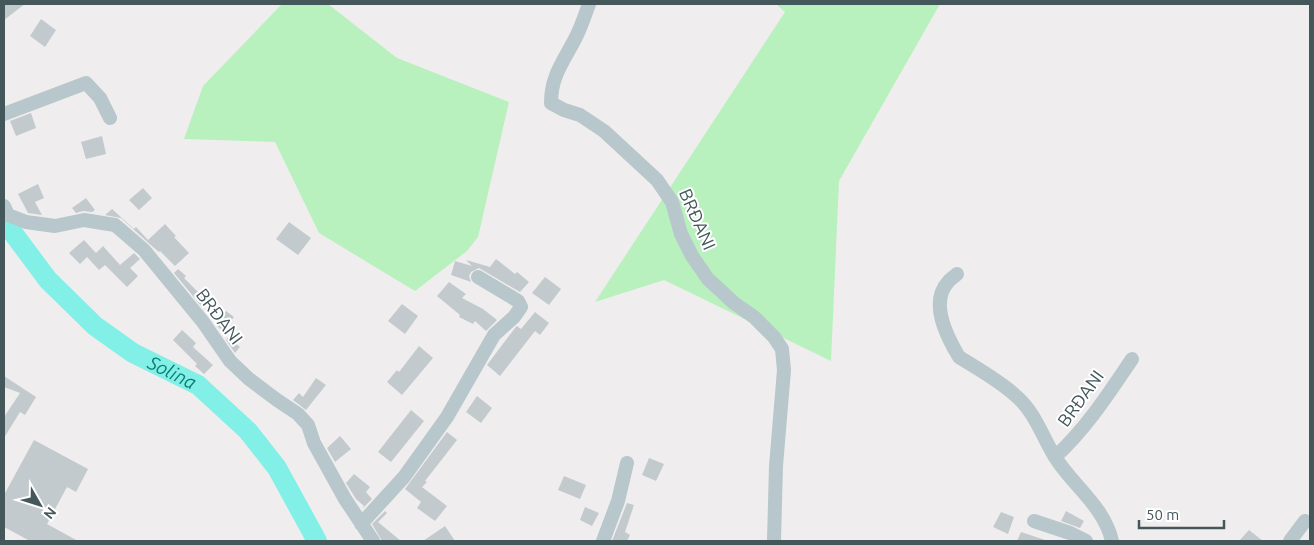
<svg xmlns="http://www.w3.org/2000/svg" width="1314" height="545" viewBox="0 0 1314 545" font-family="Ubuntu,sans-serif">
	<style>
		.green { fill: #b8f1bd }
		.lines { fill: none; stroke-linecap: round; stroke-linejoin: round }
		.river { stroke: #82f0e6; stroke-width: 20 }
		.building { fill: #c3cacd }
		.minor { stroke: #b7c7cb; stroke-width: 14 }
		.labels { text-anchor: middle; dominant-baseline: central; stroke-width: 4; stroke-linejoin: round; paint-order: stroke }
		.street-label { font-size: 18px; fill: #44575b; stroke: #fff }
		.water-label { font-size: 19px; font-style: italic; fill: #097e74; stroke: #fff }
	</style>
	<rect width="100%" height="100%" fill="#f0edee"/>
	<path class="green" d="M282 4H328L397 58 509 102 478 237 467 251 415 291 319 233 275 142 184 139 203 86Z
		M776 4H940L839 181 831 361 664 280 595 302 785 12Z"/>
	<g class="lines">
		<path class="river" id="s1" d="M4 226 13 233 48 280 95 326 133 353 198 385 248 431 277 468 317 541"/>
	</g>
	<path class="building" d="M4 4H25L4 20Z
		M41 19 56 30 45 47 30 36Z
		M31 113 36 128 16 136 10 121Z
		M102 136 106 154 86 159 81 142Z
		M38 184 44 198 35 202 42 215 28 213 18 194Z
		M143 188 152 198 139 210 129 200Z
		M86 198 95 210 92 212 83 211 76 213 72 208Z
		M112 209 134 229 136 227 148 240 165 224 176 236 174 237 189 253 175 266 160 251 159 252 153 247 121 218 105 215Z
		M289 222 311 238 298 255 276 239Z
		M84 240 96 253 103 246 120 265 134 253 140 259 130 268 138 276 127 287 105 265 99 270 87 257 80 264 69 253Z
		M496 259 515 274 517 272 529 282 520 292 479 268 471 272 469 276 471 282 451 275 455 261 472 266 466 260 490 267Z
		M178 269 186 276 184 278 207 301 202 307 174 273Z
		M545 277 561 289 549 305 532 293Z
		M449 282 466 294 462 298 483 309 497 320 486 331 475 321 473 324 459 317 460 315 437 296Z
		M402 304 418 316 405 334 388 321Z
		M226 311 234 317 223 331 216 325Z
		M535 312 549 323 540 335 535 331 500 376 487 365 515 328 517 326 521 329Z
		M182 330 196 343 193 347 213 365 204 374 195 366 197 364 173 340Z
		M228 337 240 347 235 353 226 340Z
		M419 346 433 358 402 395 387 382 397 370 399 372Z
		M4 376 36 397 25 415 20 412 4 438V417L20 393 4 387Z
		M316 378 326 385 306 410 293 400 299 393 303 397Z
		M477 396 492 408 481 423 466 412Z
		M411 410 424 421 391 462 378 452Z
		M447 432 457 440 425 481 427 482 422 487 447 506 435 521 417 508 421 502 405 489Z
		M340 436 351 449 335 462 327 448Z
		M34 440 88 469 76 492 67 487 47 524 78 541H30L4 527V495Z
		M649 458 664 464 656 481 642 475Z
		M354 474 370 487 366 492 372 499 362 509 364 506 356 499 346 483Z
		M564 476 586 485 580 499 558 490Z
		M627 503 634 505 625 532 630 535 627 541H612Z
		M585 507 599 513 592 526 580 520Z
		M385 511 387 513 378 522 401 541H382L372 524Z
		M1066 511 1084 521 1080 528 1061 521Z
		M1001 512 1014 517 1008 534 993 527Z
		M445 526 455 541H423Z
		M1249 530 1263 541H1239Z
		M1021 532 1045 540V541H1017Z"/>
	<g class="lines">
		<path class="minor" d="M589 4C585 15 581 27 576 37 564 61 551 75 551 103L564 110 580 115 604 131 657 180 672 202 681 234 692 256 708 279 734 303 754 317 774 337 782 349 784 370 776 466 774 541
			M4 114 86 83 100 98 110 118
			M4 206 8 215 26 222 55 226 84 220 115 225 144 250 203 322 230 361 249 379 277 400 298 414 308 425 314 443 345 499 373 541
			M957 274C954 277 950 279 948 282 929 303 947 337 959 357 978 369 1000 381 1016 396 1035 412 1042 436 1055 457 1073 486 1104 506 1112 541
			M1055 457C1086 429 1109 393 1132 359
			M1034 521 1070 533 1086 541
			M361 524 404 477 447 417 494 335 514 317 521 307 518 301 478 277
			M603 541 618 501 627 463
			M1290 541 1305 521"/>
	</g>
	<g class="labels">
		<g class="street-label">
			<text transform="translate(698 219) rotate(66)">BRĐANI</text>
			<text transform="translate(220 316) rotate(53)">BRĐANI</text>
			<text transform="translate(1080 398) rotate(-54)">BRĐANI</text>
		</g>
		<g class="water-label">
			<text stroke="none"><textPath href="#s1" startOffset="226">Solina</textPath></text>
		</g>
	</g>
	<rect width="1314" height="545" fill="none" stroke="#44575b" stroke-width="10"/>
	<g transform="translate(40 505) rotate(129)" stroke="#ffffff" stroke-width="4" paint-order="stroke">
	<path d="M0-4L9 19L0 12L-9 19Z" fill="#44575b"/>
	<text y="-8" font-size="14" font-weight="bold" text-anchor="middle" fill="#44575b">N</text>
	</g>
	<path d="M1139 520v8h85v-8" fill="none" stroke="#44575b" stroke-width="2.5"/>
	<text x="1146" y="520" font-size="15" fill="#44575b" stroke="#ffffff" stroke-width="4" paint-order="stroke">50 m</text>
</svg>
